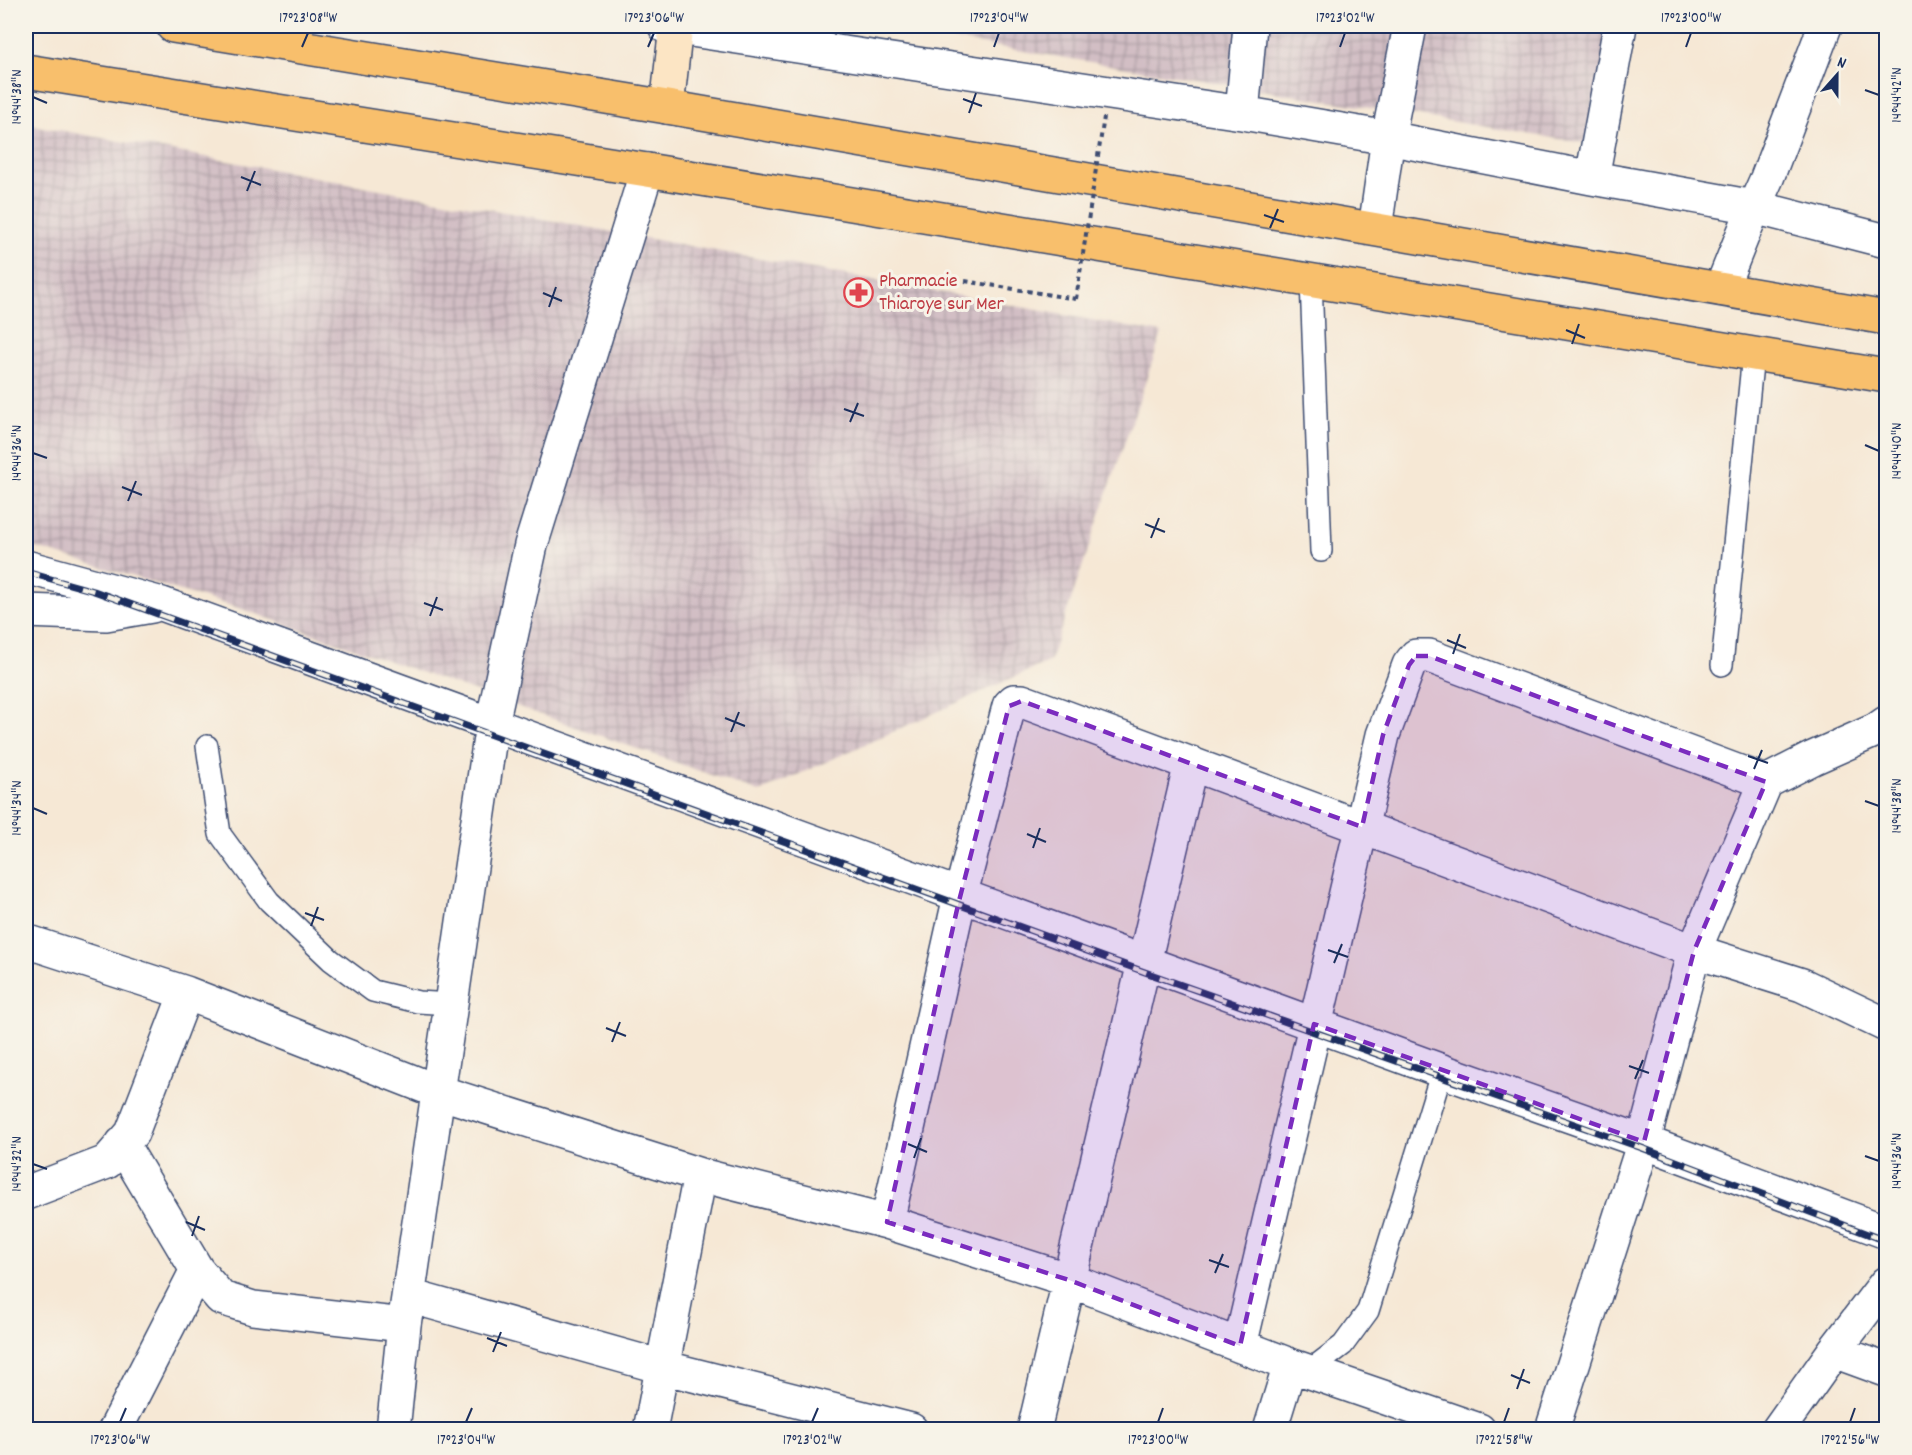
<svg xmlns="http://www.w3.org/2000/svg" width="1912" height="1455" viewBox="0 0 1912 1455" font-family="Dekko,sans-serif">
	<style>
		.industrial { fill: url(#industrial-grid) }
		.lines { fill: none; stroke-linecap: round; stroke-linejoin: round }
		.lane-casing { stroke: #3c4b70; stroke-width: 24 }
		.street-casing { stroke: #3c4b70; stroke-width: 36 }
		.secondary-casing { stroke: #3c4b70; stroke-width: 36 }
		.highway-casing { stroke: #3c4b70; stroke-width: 36 }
		.path { stroke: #3c4b70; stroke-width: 4; stroke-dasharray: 4.5 4.5; stroke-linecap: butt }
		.lane { stroke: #fff; stroke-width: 21 }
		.street { stroke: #fff; stroke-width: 33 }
		.secondary { stroke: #fce5c4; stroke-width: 33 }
		.highway { stroke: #f8bf6c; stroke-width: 33 }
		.rail-casing { stroke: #1b2f5e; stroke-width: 7 }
		.rail { stroke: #f7f3e8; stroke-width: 4.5; stroke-dasharray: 14; stroke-linecap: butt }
		.path-bridge { stroke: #3c4b70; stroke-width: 4; stroke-dasharray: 4.5 4.5; stroke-linecap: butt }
		.marked { fill: #7b2cbf; fill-opacity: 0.2; stroke: #7b2cbf; stroke-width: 4.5; stroke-dasharray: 12 8; stroke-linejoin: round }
		.ticks { fill: none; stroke: #1b2f5e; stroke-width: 2 }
		.labels { text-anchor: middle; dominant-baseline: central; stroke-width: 6; stroke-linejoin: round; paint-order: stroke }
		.health-label { font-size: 20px; fill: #be3a42; stroke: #f7f3e8; text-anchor: start }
		.neatline { fill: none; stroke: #1b2f5e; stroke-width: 2 }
		.ticks-label { font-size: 15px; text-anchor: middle; fill: #1b2f5e }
	</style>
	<defs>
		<pattern id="industrial-grid" width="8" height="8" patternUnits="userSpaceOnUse" patternTransform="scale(1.5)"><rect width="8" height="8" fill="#d2bec4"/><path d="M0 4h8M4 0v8" fill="none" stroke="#aa9ba2"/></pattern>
	</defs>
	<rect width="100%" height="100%" fill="#f7f3e8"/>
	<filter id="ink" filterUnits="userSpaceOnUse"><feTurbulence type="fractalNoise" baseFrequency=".0167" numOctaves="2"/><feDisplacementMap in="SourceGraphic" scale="12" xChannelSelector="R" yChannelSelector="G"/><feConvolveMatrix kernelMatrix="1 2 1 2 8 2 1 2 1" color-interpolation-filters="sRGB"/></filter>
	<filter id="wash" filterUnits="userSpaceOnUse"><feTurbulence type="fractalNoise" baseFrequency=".008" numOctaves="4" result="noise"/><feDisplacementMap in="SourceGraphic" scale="24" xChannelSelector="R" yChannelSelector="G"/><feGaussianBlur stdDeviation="1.35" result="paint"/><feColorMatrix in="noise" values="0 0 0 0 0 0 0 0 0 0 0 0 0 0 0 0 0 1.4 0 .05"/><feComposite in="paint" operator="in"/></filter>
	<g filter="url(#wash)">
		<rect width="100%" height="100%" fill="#f6e8d5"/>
		<path class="industrial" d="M872 26H1627L1602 146Z
			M26 124 1162 333 1050 661 759 792 245 610 44 550 26 546Z"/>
	</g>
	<g filter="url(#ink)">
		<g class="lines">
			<defs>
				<path id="lane" d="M1311 280 1321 551
					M1722 665 1753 354
					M207 746 220 834 269 901 331 960 373 991 418 1002 451 1004
					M1309 1371 1343 1345 1368 1311 1442 1071"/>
				<path id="street" d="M665 26 1242 113 1388 138 1592 178 1754 207 1767 178 1825 26
					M1242 113 1250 26
					M1592 178 1620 26
					M1375 229 1388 138 1410 26
					M1721 289 1754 207 1886 241
					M26 567 162 604 1442 1071 1644 1142 1886 1232
					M26 611 106 614 152 606
					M26 941 186 993 439 1092 700 1175 887 1222 1069 1280 1290 1365 1479 1430
					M122 1144 197 1270 221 1298 253 1308 404 1325
					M26 1193 107 1162 132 1133 186 993
					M887 1222 958 905 1009 706 1014 701H1022L1694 951 1802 985 1886 1025
					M409 1296 662 1367 911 1430
					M1240 1346 1383 735 1409 665 1416 656H1429L1766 782
					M1834 1351 1886 1370
					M115 1430 197 1270
					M393 1430 404 1325 492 724 531 545 647 170
					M650 1430 700 1175
					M1034 1430 1191 763
					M1270 1430 1290 1365
					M1552 1430 1642 1148 1694 951 1766 782 1813 758 1876 730 1886 723
					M1778 1430 1834 1351 1886 1283"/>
				<path id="secondary" d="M667 107 676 26"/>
				<path id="highway" d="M173 26 667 107 1886 318
					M26 71 647 170 1886 376"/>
			</defs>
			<use href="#lane" class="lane-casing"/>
			<use href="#street" class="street-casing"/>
			<use href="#secondary" class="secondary-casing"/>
			<use href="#highway" class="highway-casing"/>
			<path class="path" d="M965 281 1076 299"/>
			<use href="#lane" class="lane"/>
			<use href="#street" class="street"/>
			<use href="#secondary" class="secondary"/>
			<use href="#highway" class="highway"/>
			<defs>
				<path id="rail" d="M26 572 94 591 141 608 1142 971 1642 1148 1886 1241"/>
			</defs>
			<use href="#rail" class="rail-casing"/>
			<use href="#rail" class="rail"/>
			<path class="path-bridge" d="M1076 299 1104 117"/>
		</g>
	</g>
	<path class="marked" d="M1416 656H1429L1766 782 1694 951 1644 1142 1314 1024 1240 1346 1069 1280 887 1222 958 905 1009 706 1022 701 1362 827 1383 735 1409 665Z"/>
	<path class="ticks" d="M302 47 308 33M648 47 654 33M994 47 999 33M1340 47 1345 33M1686 47 1691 33M1865 90 1879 95M33 97 47 103M963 99 982 106M969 113 976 93M241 177 261 185M247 191 255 171M1264 215 1284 222M1270 228 1278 209M543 293 562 301M549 307 556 287M1566 330 1585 338M1572 344 1579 324M844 409 864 416M850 422 858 403M1865 445 1879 451M33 453 47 458M122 487 142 495M128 501 136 481M1145 524 1165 532M1151 538 1159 518M424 603 443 610M430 616 437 597M1447 640 1466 648M1453 654 1460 634M725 718 745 726M731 732 739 712M1748 756 1768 763M1754 769 1762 750M1865 801 1879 806M33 808 47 814M1027 834 1046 842M1033 848 1040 828M305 913 324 920M311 926 318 907M1328 950 1348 957M1334 963 1342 944M606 1028 626 1036M612 1042 620 1022M1629 1066 1649 1073M1635 1079 1643 1060M908 1144 927 1152M1865 1156 1879 1161M914 1158 921 1138M33 1164 47 1169M186 1222 205 1230M192 1236 199 1216M1209 1260 1229 1267M1215 1273 1223 1254M487 1338 507 1346M493 1352 501 1332M1511 1375 1530 1383M1517 1389 1524 1369M120 1422 126 1408M466 1422 472 1408M812 1422 818 1408M1158 1422 1163 1408M1504 1422 1509 1408M1850 1422 1855 1408"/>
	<defs>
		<symbol id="pharmacy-ring" viewBox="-11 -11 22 22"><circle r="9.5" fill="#f7f3e8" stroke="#e0444e" stroke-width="1.5"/><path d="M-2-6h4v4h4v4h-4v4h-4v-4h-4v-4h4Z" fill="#e0444e"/></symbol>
	</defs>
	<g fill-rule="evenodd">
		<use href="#pharmacy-ring" x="842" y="276" width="33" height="33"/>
	</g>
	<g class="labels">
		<g class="health-label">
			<text x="879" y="282">Pharmacie<tspan x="879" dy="23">Thiaroye sur Mer</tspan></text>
		</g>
	</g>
	<rect width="1912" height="1455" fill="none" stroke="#f7f3e8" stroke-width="66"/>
	<g transform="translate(1837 75) rotate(21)" stroke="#f7f3e8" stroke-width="4.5" paint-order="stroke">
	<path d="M0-4.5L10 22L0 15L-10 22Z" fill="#1b2f5e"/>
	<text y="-9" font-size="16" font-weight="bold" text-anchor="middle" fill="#1b2f5e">N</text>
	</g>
	<rect x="33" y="33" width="1846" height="1389" class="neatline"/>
	<g class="ticks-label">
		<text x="308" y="22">17°23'08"W</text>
		<text x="654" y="22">17°23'06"W</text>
		<text x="999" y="22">17°23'04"W</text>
		<text x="1345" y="22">17°23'02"W</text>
		<text x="1691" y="22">17°23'00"W</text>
		<text transform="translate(1896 95) rotate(-90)" y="5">14°44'42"N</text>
		<text transform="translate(16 97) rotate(-90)" y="5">14°44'38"N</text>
		<text transform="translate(1896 451) rotate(-90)" y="5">14°44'40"N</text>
		<text transform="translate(16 453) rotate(-90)" y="5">14°44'36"N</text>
		<text transform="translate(1896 806) rotate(-90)" y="5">14°44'38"N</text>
		<text transform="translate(16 808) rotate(-90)" y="5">14°44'34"N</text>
		<text transform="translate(1896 1161) rotate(-90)" y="5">14°44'36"N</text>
		<text transform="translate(16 1164) rotate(-90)" y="5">14°44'32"N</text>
		<text x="120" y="1444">17°23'06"W</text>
		<text x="466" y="1444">17°23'04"W</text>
		<text x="812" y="1444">17°23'02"W</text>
		<text x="1158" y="1444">17°23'00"W</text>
		<text x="1504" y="1444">17°22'58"W</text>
		<text x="1850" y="1444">17°22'56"W</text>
	</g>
</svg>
